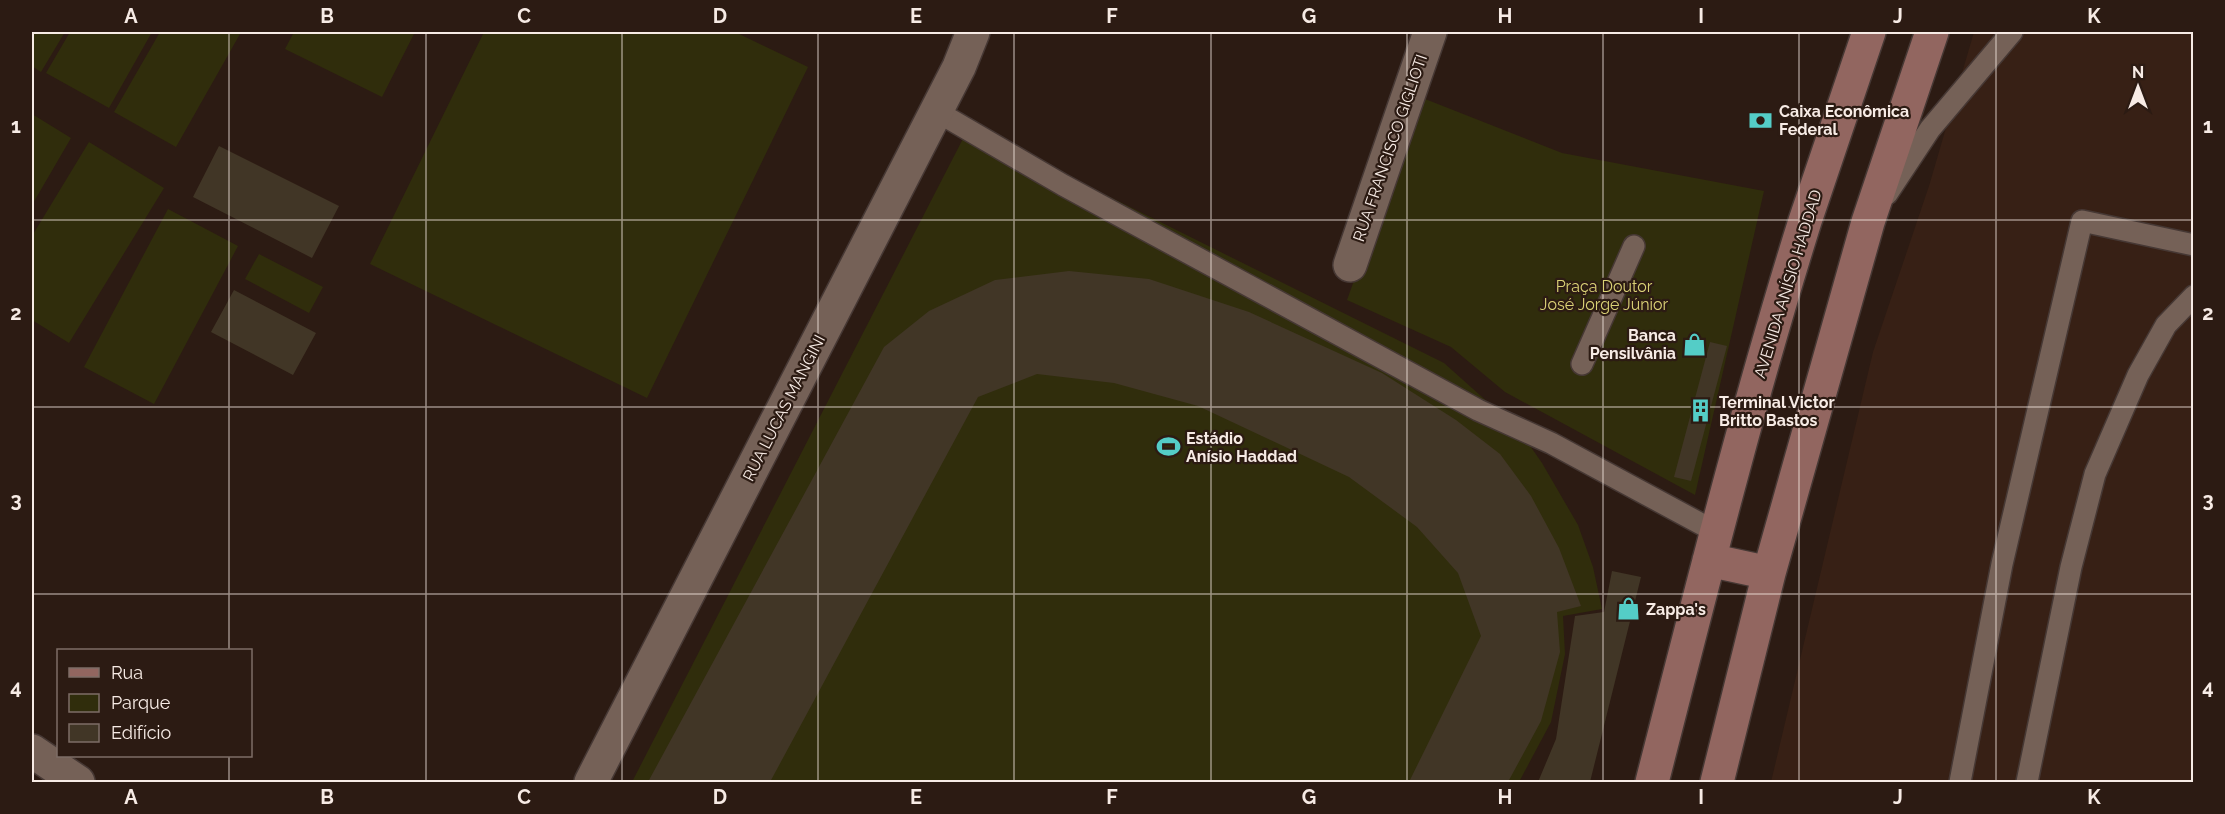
<svg xmlns="http://www.w3.org/2000/svg" width="2225" height="814" viewBox="0 0 2225 814" font-family="Raleway,sans-serif">
	<style>
		.built { fill: #372015 }
		.green { fill: #302d0c }
		.building { fill: #413626 }
		.lines { fill: none; stroke-linecap: round; stroke-linejoin: round }
		.service-casing { stroke: #463834; stroke-width: 24 }
		.minor-casing { stroke: #463834; stroke-width: 36 }
		.tertiary-casing { stroke: #463834; stroke-width: 36 }
		.secondary-casing { stroke: #463834; stroke-width: 36 }
		.service { stroke: #756157; stroke-width: 21 }
		.minor { stroke: #756157; stroke-width: 33 }
		.tertiary { stroke: #756157; stroke-width: 33 }
		.secondary { stroke: #926660; stroke-width: 33 }
		.grid { fill: none; stroke: #f7ebe5; stroke-width: 1.5; stroke-opacity: 0.55 }
		.labels { text-anchor: middle; dominant-baseline: central; stroke-width: 4.5; stroke-linejoin: round; paint-order: stroke }
		.poi-label { font-size: 16px; font-weight: bold; fill: #f7ebe5; stroke: #2c1b13; text-anchor: start }
		.street-label { font-size: 16px; fill: #f7ebe5; stroke: #2c1b13 }
		.park-label { font-size: 16px; fill: #dbd276; stroke: #2c1b13 }
		.neatline { fill: none; stroke: #f7ebe5; stroke-width: 2 }
		.grid-label { font-size: 20px; text-anchor: middle; font-weight: bold; fill: #f7ebe5 }
	</style>
	<rect width="100%" height="100%" fill="#2c1b13"/>
	<path class="built" d="M1974 32H2193V782H1771L1873 352 1929 186Z"/>
	<path class="green" d="M32 32H65L41 72 32 66Z
		M70 32H152L109 108 46 73Z
		M160 32H235L240 34 176 147 114 112Z
		M294 32H415L382 97 285 49Z
		M484 32H735L808 67 647 398 370 264Z
		M1420 97 1562 153 1764 191 1695 495 1505 392 1451 347 1347 300Z
		M32 114 71 138 32 205Z
		M969 127 1444 363 1519 430 1542 463 1578 525 1593 567 1602 609 1563 616 1565 654 1551 722 1519 782H632Z
		M89 142 164 188 69 343 32 320V236Z
		M168 209 238 246 154 404 84 367Z
		M259 254 323 287 309 313 245 279Z"/>
	<path class="building" d="M219 146 339 206 312 258 193 197Z
		M1069 271 1149 279 1249 312 1382 373 1456 420 1500 454 1531 496 1559 548 1581 606 1557 612 1560 652 1541 721 1508 782H1409L1481 636 1458 573 1417 527 1349 477 1198 406 1114 383 1037 374 978 397 770 782H648L884 347 929 311 995 280Z
		M234 290 316 333 293 375 211 332Z
		M1710 342 1727 346 1691 481 1674 477Z
		M1612 571 1641 577 1590 782H1538L1556 739 1575 616 1604 612Z"/>
	<g class="lines">
		<defs>
			<path id="service" d="M936 111 1063 185 1478 410 1551 443 1716 532
				M1887 194 1930 129 2012 32
				M1582 364 1634 246
				M1960 782 2002 564 2082 221 2194 245
				M2027 782 2071 567 2095 474 2138 375 2166 325 2194 296"/>
			<path id="minor" d="M1350 265 1430 32
				M591 782 959 67 973 32"/>
			<path id="tertiary" d="M32 751 78 782"/>
			<path id="secondary" d="M1709 560 1769 573
				M1652 782C1700 595 1747 406 1805 221 1826 158 1848 95 1869 32
				M1717 782 1769 573 1868 222 1932 32"/>
		</defs>
		<use href="#service" class="service-casing"/>
		<use href="#minor" class="minor-casing"/>
		<use href="#tertiary" class="tertiary-casing"/>
		<use href="#secondary" class="secondary-casing"/>
		<use href="#service" class="service"/>
		<use href="#minor" class="minor"/>
		<use href="#tertiary" class="tertiary"/>
		<use href="#secondary" class="secondary"/>
	</g>
	<path class="grid" d="M229 32V650M426 32V782M622 32V782M818 32V782M1014 32V782M1211 32V782M1407 32V782M1603 32V782M1799 32V782M1996 32V782M32 220H2194M32 407H2194M32 594H2194M229 756V782"/>
	<defs>
		<symbol id="bank-bare" viewBox="-9 -9 18 18"><path d="M-6-4H6V4H-6ZM0-2.3a2.3 2.3 0 1 0 0 4.6a2.3 2.3 0 1 0 0-4.6Z" fill="#54cdc7" stroke="#2c1b13" stroke-width="2.5" paint-order="stroke"/></symbol>
		<symbol id="shop-bare" viewBox="-9 -9 18 18"><path d="M-5-2.5h2.3a2.7 3.5 0 0 1 5.4 0H5L5.5 6h-11ZM-1.5-2.5h3a1.5 2.3 0 0 0-3 0Z" fill="#54cdc7" stroke="#2c1b13" stroke-width="2.5" paint-order="stroke"/></symbol>
		<symbol id="building-bare" viewBox="-9 -9 18 18"><path d="M-4-6H4V6H1V3H-1V6H-4ZM-2.5-4.3h1.7v1.8h-1.7ZM.8-4.3h1.7v1.8H.8ZM-2.5-1h1.7V.8h-1.7ZM.8-1h1.7V.8H.8Z" fill="#54cdc7" stroke="#2c1b13" stroke-width="2.5" paint-order="stroke"/></symbol>
		<symbol id="stadium-bare" viewBox="-9 -9 18 18"><path d="M0-5a6.5 5 0 1 0 0 10a6.5 5 0 1 0 0-10ZM-3.5-1.8h7v3.6h-7Z" fill="#54cdc7" stroke="#2c1b13" stroke-width="2.5" paint-order="stroke"/></symbol>
	</defs>
	<g fill-rule="evenodd">
		<use href="#bank-bare" x="1744" y="104" width="33" height="33"/>
		<use href="#shop-bare" x="1678" y="328" width="33" height="33"/>
		<use href="#building-bare" x="1684" y="394" width="33" height="33"/>
		<use href="#stadium-bare" x="1152" y="430" width="33" height="33"/>
		<use href="#shop-bare" x="1612" y="592" width="33" height="33"/>
	</g>
	<g class="labels">
		<g class="poi-label">
			<text x="1779" y="111">Caixa Econômica<tspan x="1779" dy="18">Federal</tspan></text>
			<text x="1676" y="335" text-anchor="end">Banca<tspan x="1676" dy="18">Pensilvânia</tspan></text>
			<text x="1719" y="402">Terminal Victor<tspan x="1719" dy="18">Britto Bastos</tspan></text>
			<text x="1186" y="438">Estádio<tspan x="1186" dy="18">Anísio Haddad</tspan></text>
			<text x="1646" y="609">Zappa's</text>
		</g>
		<g class="street-label">
			<text transform="translate(1390 148) rotate(-71)">RUA FRANCISCO GIGLIOTI</text>
			<text transform="translate(1788 284) rotate(-73)">AVENIDA ANÍSIO HADDAD</text>
			<text transform="translate(784 408) rotate(-63)">RUA LUCAS MANGINI</text>
		</g>
		<g class="park-label">
			<text x="1604" y="286">Praça Doutor<tspan x="1604" dy="18">José Jorge Júnior</tspan></text>
		</g>
	</g>
	<rect width="2225" height="814" fill="none" stroke="#2c1b13" stroke-width="66"/>
	<rect x="57" y="649" width="195" height="108" fill="#2c1b13" stroke="#7d6e67" stroke-width="1.5"/>
	<rect x="69" y="668" width="30" height="9" fill="#926660" stroke="#7d6e67" stroke-width="1.5"/>
	<text x="111" y="679" font-size="18" fill="#f7ebe5">Rua</text>
	<rect x="69" y="694" width="30" height="18" fill="#302d0c" stroke="#7d6e67" stroke-width="1.5"/>
	<text x="111" y="709" font-size="18" fill="#f7ebe5">Parque</text>
	<rect x="69" y="724" width="30" height="18" fill="#413626" stroke="#7d6e67" stroke-width="1.5"/>
	<text x="111" y="739" font-size="18" fill="#f7ebe5">Edifício</text>
	<g transform="translate(2138 87)" stroke="#2c1b13" stroke-width="4.5" paint-order="stroke">
	<path d="M0-4.5L10 22L0 15L-10 22Z" fill="#f7ebe5"/>
	<text y="-9" font-size="16" font-weight="bold" text-anchor="middle" fill="#f7ebe5">N</text>
	</g>
	<rect x="33" y="33" width="2159" height="748" class="neatline"/>
	<g class="grid-label">
		<text x="131" y="23">A</text>
		<text x="327" y="23">B</text>
		<text x="524" y="23">C</text>
		<text x="720" y="23">D</text>
		<text x="916" y="23">E</text>
		<text x="1112" y="23">F</text>
		<text x="1309" y="23">G</text>
		<text x="1505" y="23">H</text>
		<text x="1701" y="23">I</text>
		<text x="1898" y="23">J</text>
		<text x="2094" y="23">K</text>
		<text x="16" y="133">1</text>
		<text x="2208" y="133">1</text>
		<text x="16" y="320">2</text>
		<text x="2208" y="320">2</text>
		<text x="16" y="507">3</text>
		<text x="2208" y="507">3</text>
		<text x="16" y="694">4</text>
		<text x="2208" y="694">4</text>
		<text x="131" y="804">A</text>
		<text x="327" y="804">B</text>
		<text x="524" y="804">C</text>
		<text x="720" y="804">D</text>
		<text x="916" y="804">E</text>
		<text x="1112" y="804">F</text>
		<text x="1309" y="804">G</text>
		<text x="1505" y="804">H</text>
		<text x="1701" y="804">I</text>
		<text x="1898" y="804">J</text>
		<text x="2094" y="804">K</text>
	</g>
</svg>
